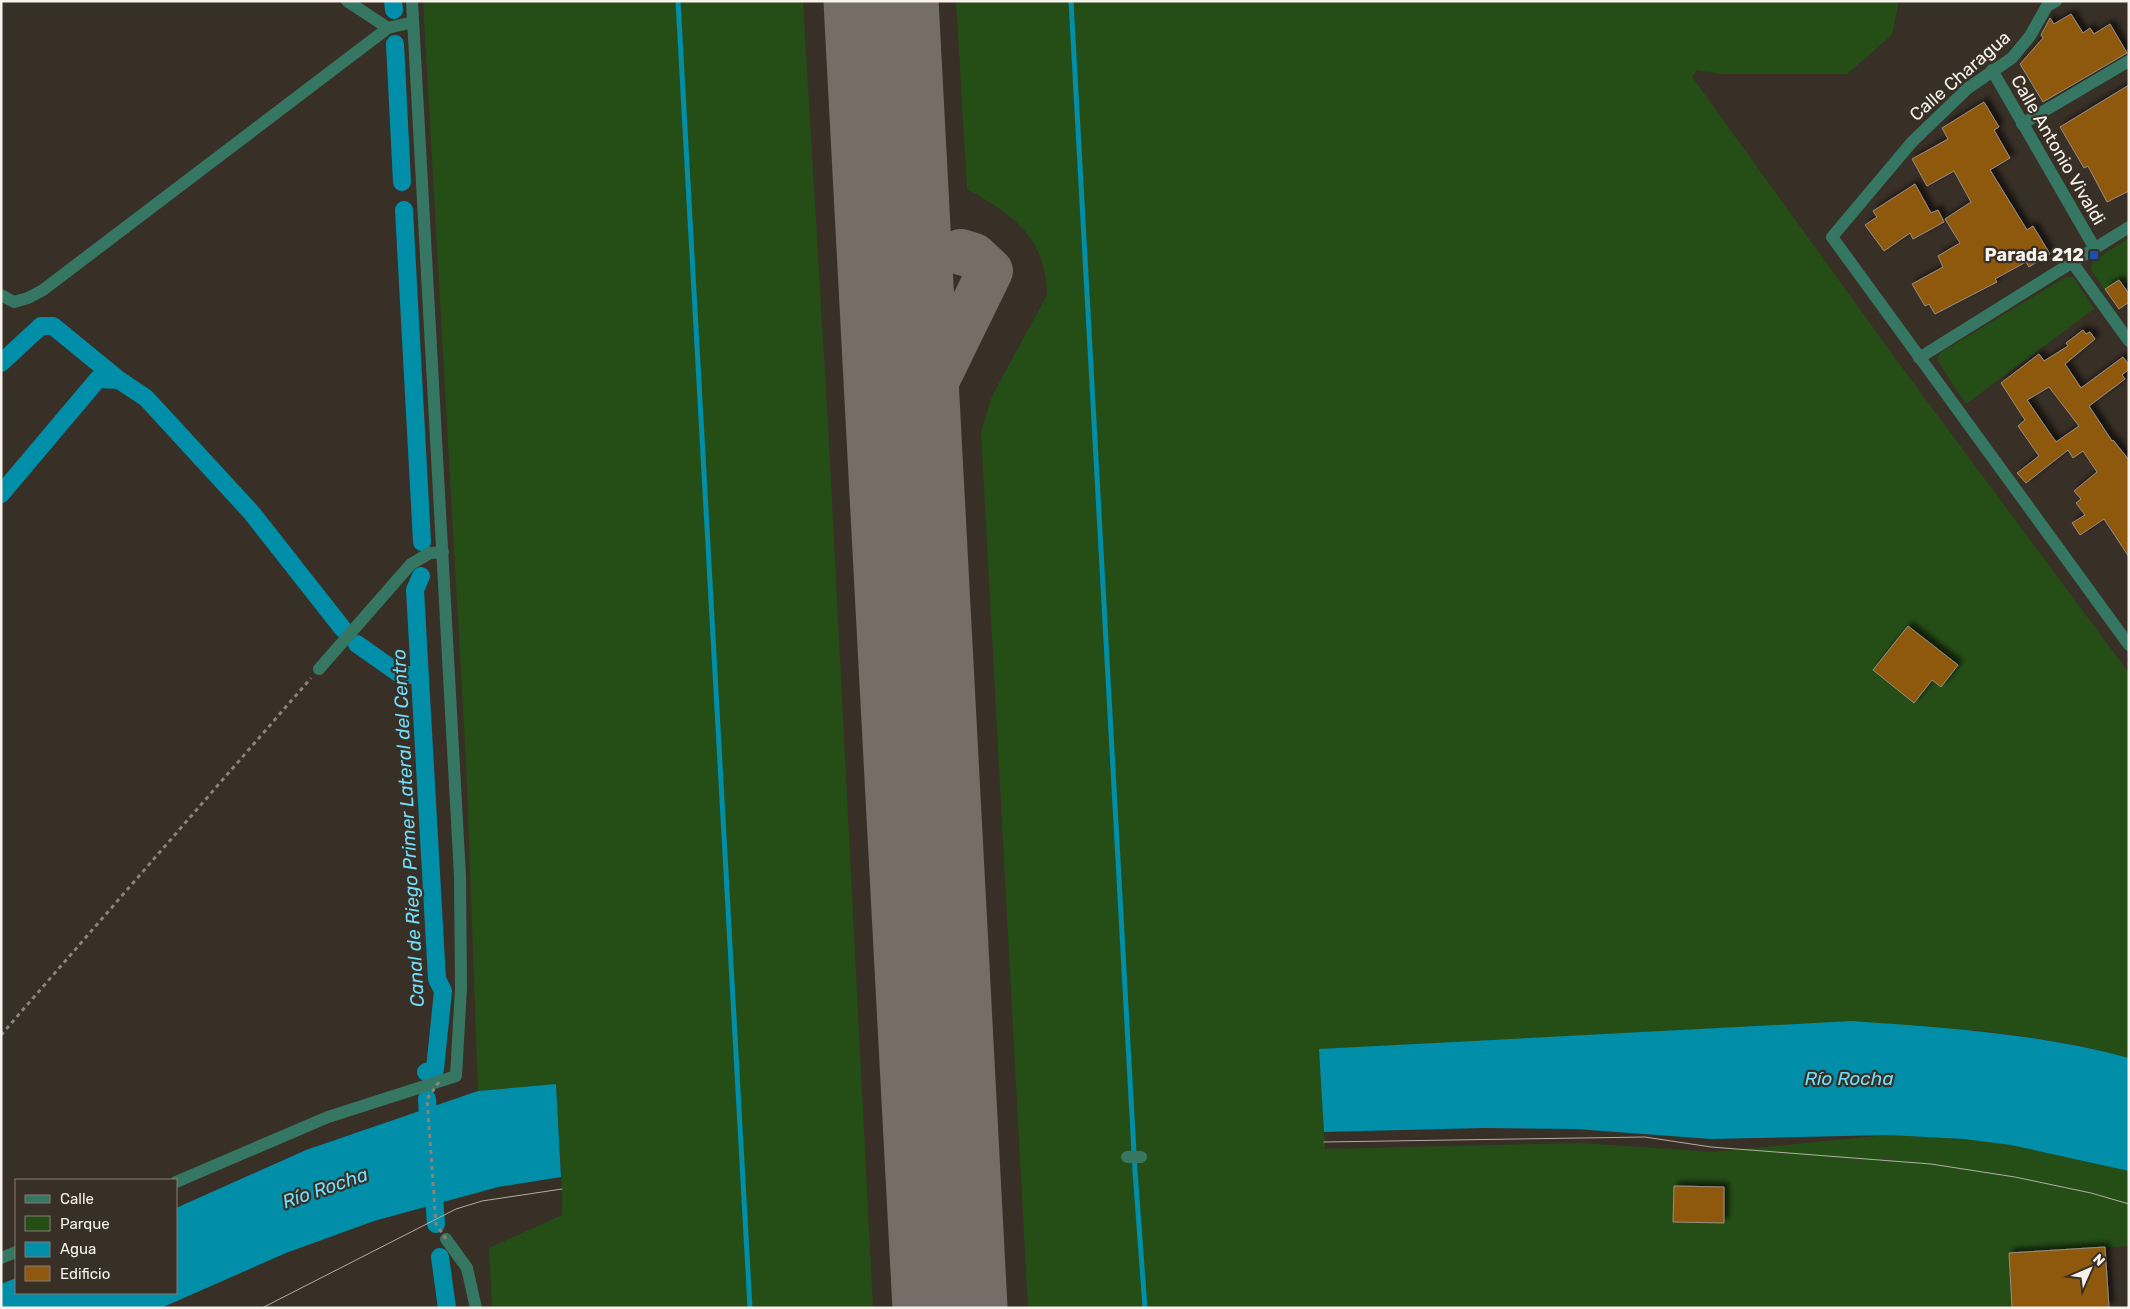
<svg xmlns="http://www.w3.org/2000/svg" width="2130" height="1309" viewBox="0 0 2130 1309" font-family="Rubik,sans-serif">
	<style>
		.green { fill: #254e17 }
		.water { fill: #008ea8 }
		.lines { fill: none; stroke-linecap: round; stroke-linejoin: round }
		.stream { stroke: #008ea8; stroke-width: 5 }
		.canal { stroke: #008ea8; stroke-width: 18 }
		.taxiway { stroke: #766e66; stroke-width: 46 }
		.runway { stroke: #766e66; stroke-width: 115 }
		.building { fill: #8e590e; stroke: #988d82; fill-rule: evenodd; filter: url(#shadow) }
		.path { stroke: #8b837b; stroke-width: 3; stroke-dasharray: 4 4; stroke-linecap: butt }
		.minor { stroke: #357762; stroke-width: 12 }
		.tram { stroke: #b4ada6; stroke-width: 1 }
		.path-bridge { stroke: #8b837b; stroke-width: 3; stroke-dasharray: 4 4; stroke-linecap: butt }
		.transit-dot { fill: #1a4fb4; stroke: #382f26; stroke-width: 2 }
		.labels { text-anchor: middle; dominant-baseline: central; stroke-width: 4.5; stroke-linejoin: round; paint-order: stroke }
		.street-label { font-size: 18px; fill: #f8f2ec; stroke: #382f26 }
		.poi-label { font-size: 18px; font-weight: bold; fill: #f8f2ec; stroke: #382f26; text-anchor: end }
		.water-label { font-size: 19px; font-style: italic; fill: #6fdffc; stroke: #382f26 }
	</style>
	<defs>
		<filter id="shadow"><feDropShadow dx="4.5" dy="-4.5" stdDeviation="2.5" flood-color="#0009"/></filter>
	</defs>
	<rect width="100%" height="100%" fill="#382f26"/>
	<path class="green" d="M423 1H803L829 442 873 1308H492L489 1248 562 1215V1189L556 1084 478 1091 466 761Z
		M956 1H1899L1892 35 1847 74H1720L1697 70 1692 77 1906 373 2129 673V1058C2077 1044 2026 1036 1973 1030L1320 1049 1325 1149 1581 1143 1713 1152 1888 1135 1964 1139 2011 1145 2129 1171V1246L2009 1253 2012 1308H1028L981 432 992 396 1047 295C1046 237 1013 215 967 189Z
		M2129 238V281L2108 295 2091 270 2093 261Z
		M2066 277H2073L2094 309 1966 404 1937 360 1940 353Z"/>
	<path class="water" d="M1852 1021C1945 1028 2038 1033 2129 1058V1171L2011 1145 1964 1139 1888 1135 1711 1139 1576 1129 1484 1128 1324 1132 1319 1049Z
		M556 1084 561 1177 498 1187 374 1221 286 1253 161 1308H1V1284L16 1278V1293H176V1208L306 1150 478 1091Z"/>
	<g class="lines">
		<path class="stream" d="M678 1 750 1308
			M1071 1 1135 1171 1145 1308"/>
		<path class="canal" d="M393 1 394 10
			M395 44 402 182
			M404 210 422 542
			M1 363 41 326H53L119 380
			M1 494 98 379 119 380 146 398 251 512 343 629
			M421 576 415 590 437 979 443 991 435 1069 426 1072
			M357 644 401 675H420
			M427 1099 429 1133
			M433 1182 436 1224
			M440 1257 447 1308"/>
		<path class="taxiway" d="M904 447 990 271 974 256 961 252"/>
		<path class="runway" d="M881 1 950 1308"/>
	</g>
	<path class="building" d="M2071 14 2083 33 2090 28 2094 34 2110 24 2127 53 2043 102 2020 64 2043 38 2041 35 2050 18 2054 24Z
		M2129 85V191L2107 202 2088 166 2084 168 2060 127Z
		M1984 102 1999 127 1994 130 2010 158 1990 170 2027 230 2033 226 2050 254 2029 267 2026 262 1995 279 1997 282 1935 314 1929 304 1925 306 1912 284 1943 267 1938 256 1960 243 1945 219 1971 202 1954 171 1927 186 1912 159 1948 139 1942 128Z
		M1915 184 1931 213 1938 210 1944 222 1913 239 1910 233 1884 251 1865 225 1877 217 1873 211Z
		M2119 280 2129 294V302L2119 309 2105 289Z
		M2083 330 2086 334 2090 332 2095 339 2065 364 2081 388 2123 357 2129 365V369L2122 375 2125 379 2089 406 2112 441 2113 440 2129 460V557L2104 519 2080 535 2072 523 2085 515 2076 503 2081 499 2074 491 2097 472 2083 451 2073 458 2068 450 2026 483 2017 473 2039 456 2018 426 2025 420 2001 383 2039 354 2044 361 2068 346 2066 343ZM2049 387 2079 426 2056 442 2027 400Z
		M1908 626 1958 665 1941 687 1932 680 1914 703 1873 670Z
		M1674 1186 1724 1187V1223L1673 1222Z
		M2105 1247 2109 1308H2012L2009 1253Z"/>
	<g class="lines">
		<path class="path" d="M1 1035 311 678"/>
		<path class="minor" d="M347 1 388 28
			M2056 1 2047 6 2030 36 2012 58 1968 88 1912 142 1832 237 2129 645
			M1992 70 2094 247
			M2022 124 2129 61
			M2072 262 2129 341
			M1 295 14 302 28 298 43 290 388 28 413 22
			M1919 358 2129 227
			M319 669 411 564 430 553 443 552
			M1127 1157H1141
			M176 1182 328 1117 456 1076 461 988 460 876 412 1
			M446 1239 467 1268 476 1308
			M1 1258 16 1252"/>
		<path class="tram" d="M1324 1142 1645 1137 1711 1147 1931 1164 2015 1177 2091 1193 2129 1204
			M262 1308 456 1209 482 1201 562 1189"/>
		<path class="path-bridge" d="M439 1082 427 1099 436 1224 446 1239"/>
	</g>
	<rect class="transit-dot" x="2089" y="250" width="10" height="10" rx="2.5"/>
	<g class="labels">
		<g class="street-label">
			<text transform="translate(1960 76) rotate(-41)">Calle Charagua</text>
			<text transform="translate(2058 150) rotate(60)">Calle Antonio Vivaldi</text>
		</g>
		<g class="poi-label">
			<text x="2084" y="255">Parada 212</text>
		</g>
		<g class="water-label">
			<text transform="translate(408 828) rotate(-93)">Canal de Riego Primer Lateral del Centro</text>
			<text x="1849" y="1078">Río Rocha</text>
			<text transform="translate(325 1188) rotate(-19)">Río Rocha</text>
		</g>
	</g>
	<rect width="2130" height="1309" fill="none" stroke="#f8f2ec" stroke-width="5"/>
	<rect x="15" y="1179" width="162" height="115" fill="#382f26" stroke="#857d75"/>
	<rect x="25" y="1195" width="25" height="8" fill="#357762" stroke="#857d75"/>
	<text x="60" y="1204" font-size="15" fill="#f8f2ec">Calle</text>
	<rect x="25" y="1216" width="25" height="15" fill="#254e17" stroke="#857d75"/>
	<text x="60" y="1229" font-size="15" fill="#f8f2ec">Parque</text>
	<rect x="25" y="1242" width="25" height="15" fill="#008ea8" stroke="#857d75"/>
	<text x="60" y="1254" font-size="15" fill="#f8f2ec">Agua</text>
	<rect x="25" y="1266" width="25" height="15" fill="#8e590e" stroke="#857d75"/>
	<text x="60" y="1279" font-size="15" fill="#f8f2ec">Edificio</text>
	<g transform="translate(2090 1269) rotate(45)" stroke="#382f26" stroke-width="4" paint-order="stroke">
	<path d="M0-4L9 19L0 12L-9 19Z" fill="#f8f2ec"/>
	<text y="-8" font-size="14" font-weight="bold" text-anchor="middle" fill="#f8f2ec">N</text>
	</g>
</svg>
